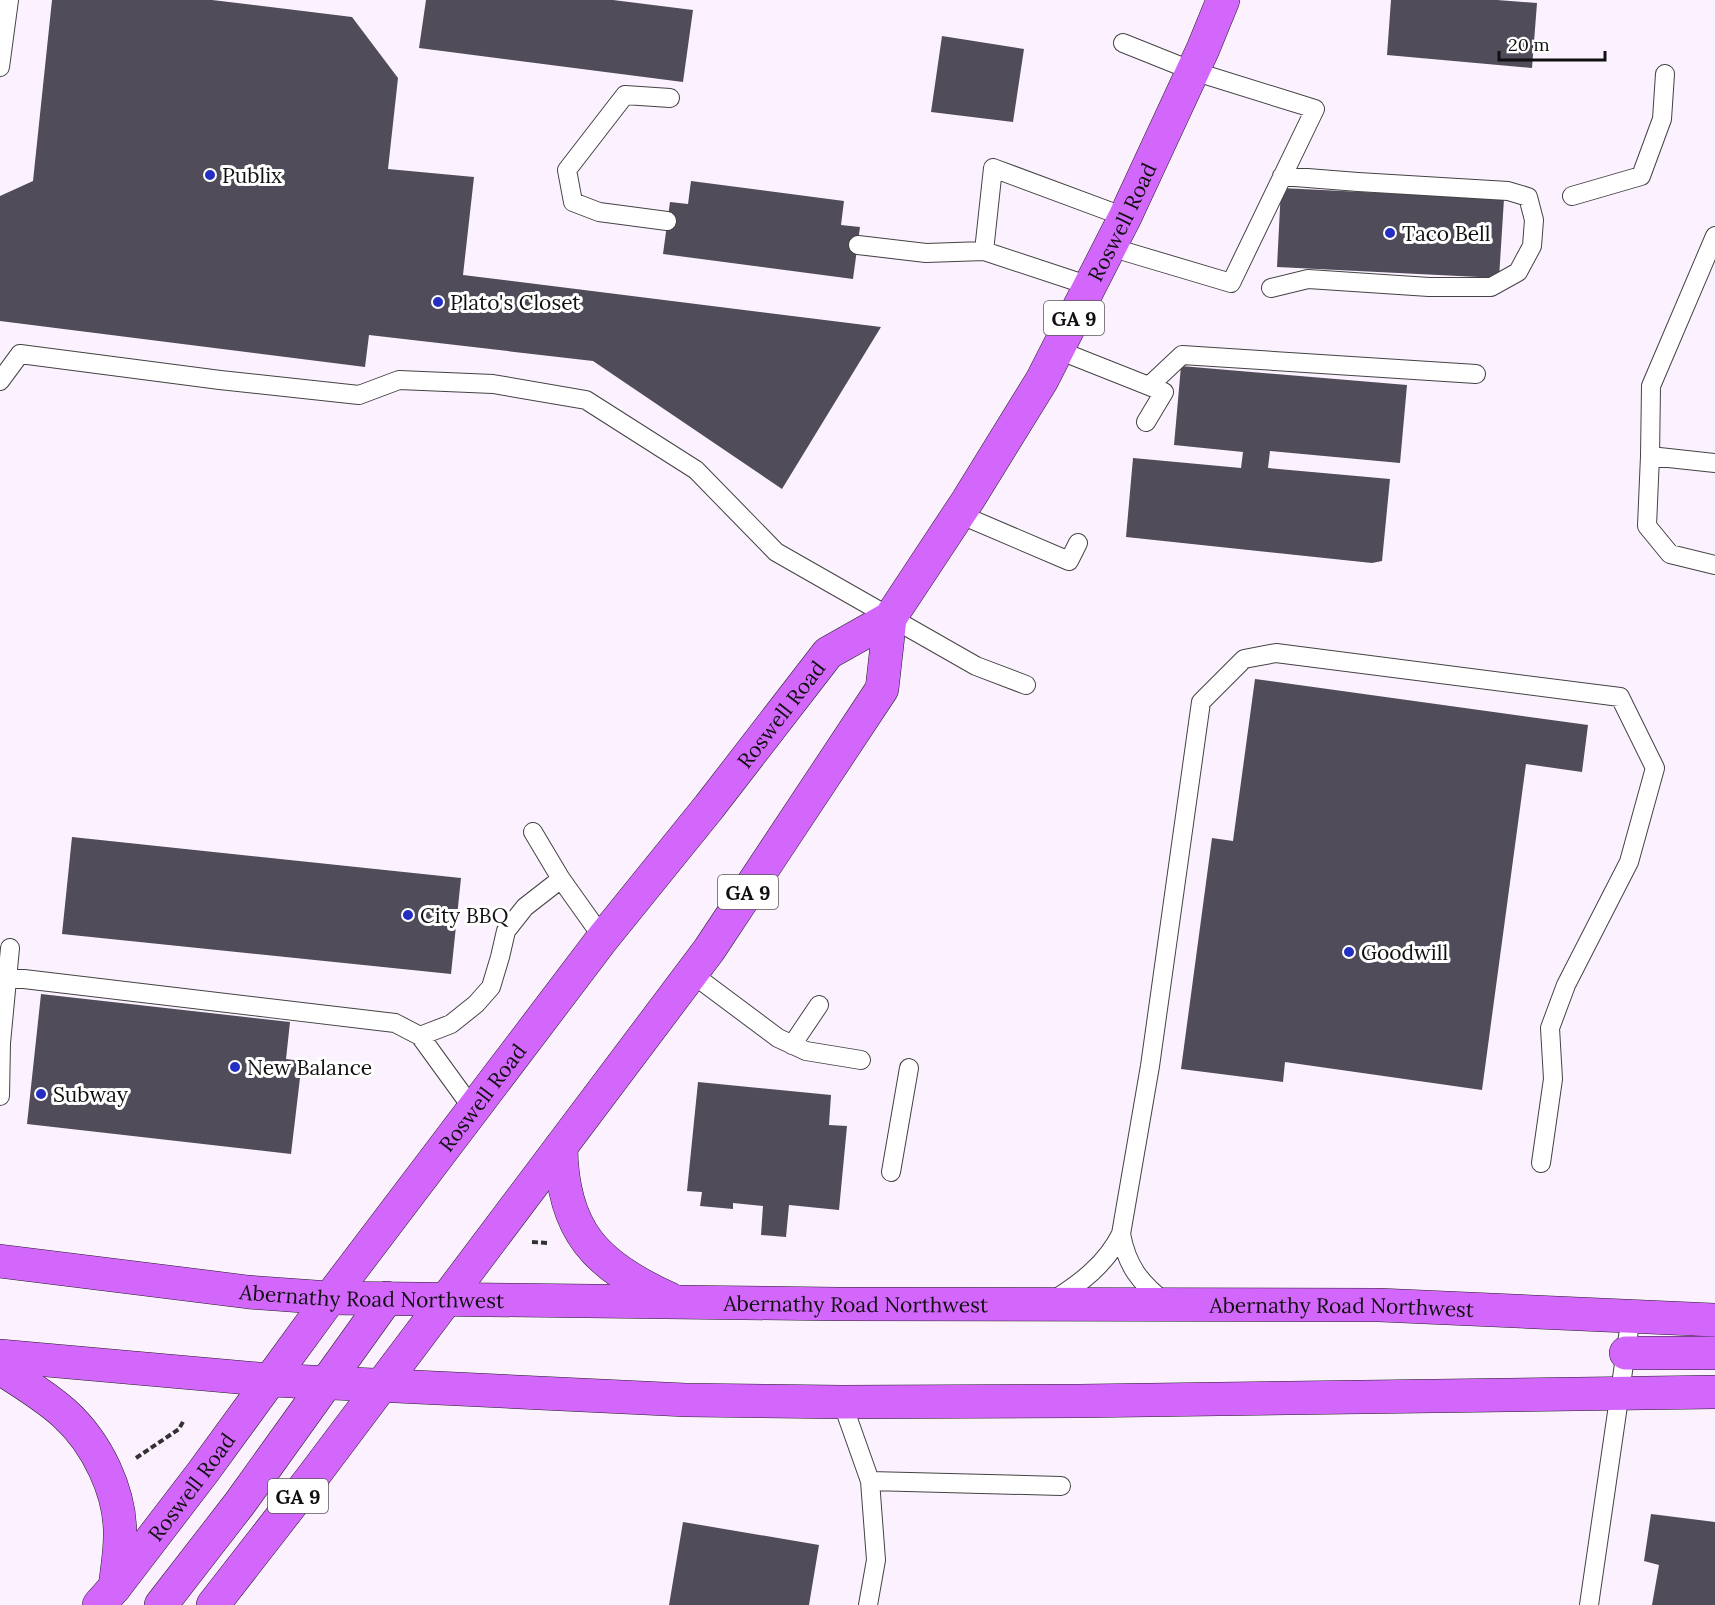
<svg xmlns="http://www.w3.org/2000/svg" width="1715" height="1605" viewBox="0 0 1715 1605" font-family="Lora,serif">
	<style>
		.building { fill: #504c59 }
		.lines { fill: none; stroke-linecap: round; stroke-linejoin: round }
		.service-casing { stroke: #434343; stroke-width: 20 }
		.primary-casing { stroke: #212121; stroke-width: 34 }
		.path { stroke: #323232; stroke-width: 4; stroke-dasharray: 6 3; stroke-linecap: butt }
		.service { stroke: #fff; stroke-width: 18 }
		.primary { stroke: #d467fb; stroke-width: 33 }
		.poi-dot { fill: #242ec3; stroke: #fff; stroke-width: 2 }
		.labels { text-anchor: middle; dominant-baseline: central; stroke-width: 6; stroke-linejoin: round; paint-order: stroke }
		.shield { fill: #fff; stroke: #585858; stroke-width: 1.5 }
		.shield-label { font-size: 20px; font-weight: bold; fill: #101010 }
		.poi-label { font-size: 21px; fill: #101010; stroke: #fff; text-anchor: start }
		.street-label { font-size: 21px; fill: #101010; stroke: #fff }
	</style>
	<rect width="100%" height="100%" fill="#fcf2ff"/>
	<path class="building" d="M52 0H212L352 17 398 78 388 169 474 177 463 275 881 327 782 489 593 361 369 335 365 367 0 321V196L33 181Z
		M426 0H613L693 10 683 82 419 48Z
		M1391 0H1497L1537 3 1532 68 1387 55Z
		M942 36 1024 49 1013 122 931 112Z
		M691 181 844 201 841 225 860 227 853 279 663 254 670 202 688 204Z
		M1281 188 1504 199 1499 278 1277 267Z
		M1181 366 1407 385 1400 463 1270 451 1268 468 1390 479 1382 561 1372 563 1126 537 1133 458 1241 468 1243 452 1174 445Z
		M1255 679 1588 725 1582 772 1526 764 1482 1090 1285 1062 1283 1082 1181 1069 1212 838 1233 841Z
		M72 837 461 878 451 974 62 934Z
		M41 994 290 1022 286 1059 302 1061 291 1154 27 1124Z
		M698 1082 831 1095 829 1125 847 1126 839 1210 789 1205 786 1237 761 1235 763 1206 733 1203V1209L700 1206 702 1192 687 1191Z
		M1651 1514 1715 1522V1605H1652L1659 1565 1644 1561Z
		M683 1522 819 1545 809 1605H669Z"/>
	<g class="lines">
		<defs>
			<path id="service" d="M0 67 9 0
				M1572 196 1641 176 1662 119 1665 74
				M667 221 599 212 573 202 567 170 625 95 670 98
				M1715 236 1651 386 1650 456 1715 463
				M858 245 926 253 984 251 1090 286
				M1110 247 1231 283 1315 109 1193 71 1123 43
				M984 251 993 168 1125 217
				M1271 288 1308 279 1429 287H1491L1518 272 1532 246 1534 220 1528 197 1508 191 1358 182 1282 176
				M1058 350 1164 392 1146 422
				M0 381 20 354 220 380 359 395 399 380 493 384 586 400 696 470 776 552 976 666 1026 685
				M1149 386 1182 355 1476 374
				M1650 456 1647 526 1670 554 1715 565
				M959 514 1069 561 1078 543
				M533 832 561 879 603 938
				M691 973 778 1038 806 1051 861 1060
				M7 977 395 1023 420 1036 473 1109
				M420 1036 451 1024 476 1004 491 987 500 957 506 931 525 907 561 879
				M792 1045 819 1005
				M0 1096 1 1043 10 948
				M891 1172 909 1068
				M1121 1234C1127 1266 1140 1283 1166 1303
				M1052 1301C1081 1283 1106 1264 1121 1234L1150 1066 1201 702 1244 659 1276 653 1620 697 1655 768 1629 862 1566 985 1550 1028 1553 1079 1541 1163
				M842 1402 870 1481 876 1560 868 1605
				M870 1481 1061 1486
				M1589 1605 1631 1316"/>
			<g id="primary">
				<path d="M561 1147C562 1231 596 1266 670 1299"/>
				<path id="s1" d="M0 1261 248 1292 330 1298 838 1304 1379 1305 1715 1320"/>
				<path d="M1626 1353H1715"/>
				<path d="M0 1356 270 1380 686 1400 842 1402 1079 1401 1715 1392"/>
				<path d="M0 1368C22 1382 45 1396 64 1413 97 1443 121 1492 120 1536 120 1553 117 1570 115 1587"/>
				<path id="s2" d="M99 1605 115 1587 203 1472 330 1298 603 938 709 807 828 653 890 618 968 500 1042 380 1125 217 1203 49 1223 0"/>
				<path d="M161 1605 240 1503 387 1298"/>
				<path d="M213 1605 311 1479 709 950 882 689 890 618"/>
			</g>
		</defs>
		<use href="#service" class="service-casing"/>
		<use href="#primary" class="primary-casing"/>
		<path class="path" d="M532 1242 548 1243
			M136 1458 179 1429 184 1420"/>
		<use href="#service" class="service"/>
		<use href="#primary" class="primary"/>
	</g>
	<g class="poi-dot">
		<circle cx="210" cy="175" r="6"/>
		<circle cx="1390" cy="233" r="6"/>
		<circle cx="438" cy="302" r="6"/>
		<circle cx="408" cy="915" r="6"/>
		<circle cx="1349" cy="952" r="6"/>
		<circle cx="235" cy="1067" r="6"/>
		<circle cx="41" cy="1094" r="6"/>
	</g>
	<g class="labels">
		<g class="shield">
			<rect x="1044" y="301" width="60" height="34" rx="4.5"/>
			<rect x="718" y="875" width="60" height="34" rx="4.5"/>
			<rect x="268" y="1479" width="60" height="34" rx="4.5"/>
		</g>
		<g class="shield-label">
			<text x="1074" y="318">GA 9</text>
			<text x="748" y="892">GA 9</text>
			<text x="298" y="1496">GA 9</text>
		</g>
		<g class="poi-label">
			<text x="222" y="175">Publix</text>
			<text x="1402" y="233">Taco Bell</text>
			<text x="450" y="302">Plato's Closet</text>
			<text x="420" y="915">City BBQ</text>
			<text x="1361" y="952">Goodwill</text>
			<text x="247" y="1067">New Balance</text>
			<text x="53" y="1094">Subway</text>
		</g>
		<g class="street-label">
			<text stroke="none"><textPath href="#s2" startOffset="1730">Roswell Road</textPath></text>
			<text stroke="none"><textPath href="#s2" startOffset="1122">Roswell Road</textPath></text>
			<text stroke="none"><textPath href="#s2" startOffset="636">Roswell Road</textPath></text>
			<text stroke="none"><textPath href="#s1" startOffset="374">Abernathy Road Northwest</textPath></text>
			<text stroke="none"><textPath href="#s1" startOffset="858">Abernathy Road Northwest</textPath></text>
			<text stroke="none"><textPath href="#s1" startOffset="1344">Abernathy Road Northwest</textPath></text>
			<text stroke="none"><textPath href="#s2" startOffset="150">Roswell Road</textPath></text>
		</g>
	</g>
	<path d="M1499 51v9h106v-9" fill="none" stroke="#101010" stroke-width="3"/>
	<text x="1508" y="51" font-size="18" fill="#101010" stroke="#ffffff" stroke-width="4.5" paint-order="stroke">20 m</text>
</svg>
